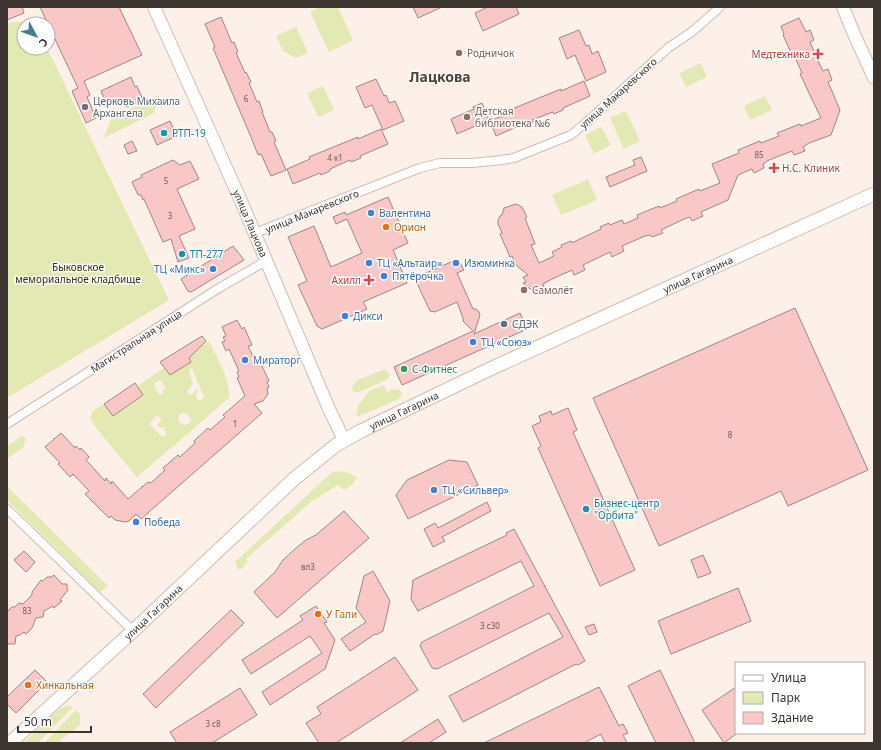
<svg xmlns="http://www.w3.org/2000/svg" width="881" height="750" viewBox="0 0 881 750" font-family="'Noto Sans',sans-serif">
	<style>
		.green { fill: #e2e9b3; fill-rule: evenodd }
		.building { fill: #f9c7c5; stroke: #9e8685 }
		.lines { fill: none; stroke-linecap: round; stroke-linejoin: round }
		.street-casing { stroke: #d1bdb0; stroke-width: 10 }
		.secondary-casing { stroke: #d1bdb0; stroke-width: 14 }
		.primary-casing { stroke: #d1bdb0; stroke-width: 15 }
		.street { stroke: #fff; stroke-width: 8 }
		.secondary { stroke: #fff; stroke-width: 12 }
		.primary { stroke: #fff; stroke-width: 13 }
		.education-dot { fill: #8d6e63; stroke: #fff; stroke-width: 1.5 }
		.health-dot { fill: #e0444e; stroke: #fff; stroke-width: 1.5 }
		.worship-dot { fill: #6b7280; stroke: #fff; stroke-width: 1.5 }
		.culture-dot { fill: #0f9aa8; stroke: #fff; stroke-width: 1.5 }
		.shop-dot { fill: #3f7fe0; stroke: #fff; stroke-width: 1.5 }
		.food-dot { fill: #e8710a; stroke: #fff; stroke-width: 1.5 }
		.service-dot { fill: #5c6f8a; stroke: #fff; stroke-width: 1.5 }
		.leisure-dot { fill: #2e9e5b; stroke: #fff; stroke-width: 1.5 }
		.labels { text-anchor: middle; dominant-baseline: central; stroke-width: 3; stroke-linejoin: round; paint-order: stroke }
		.number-label { font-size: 8px; fill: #6c5a55 }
		.education-label { font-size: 10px; fill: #785e54; stroke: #fff; text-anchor: start }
		.health-label { font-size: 10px; fill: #be3a42; stroke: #fff; text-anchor: end }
		.street-label { font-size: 10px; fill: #3d3530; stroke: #fff }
		.worship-label { font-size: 10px; fill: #5b616d; stroke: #fff; text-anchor: start }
		.culture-label { font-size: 10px; fill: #0d838f; stroke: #fff; text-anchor: start }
		.shop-label { font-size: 10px; fill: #366cbe; stroke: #fff; text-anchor: start }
		.food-label { font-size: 10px; fill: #c56008; stroke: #fff; text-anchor: start }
		.park-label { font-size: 10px; fill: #303308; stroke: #fff }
		.service-label { font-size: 10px; fill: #4e5e75; stroke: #fff; text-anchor: start }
		.leisure-label { font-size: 10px; fill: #27864d; stroke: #fff; text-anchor: start }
		.district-label { font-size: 14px; font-weight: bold; fill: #534238; stroke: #fff }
	</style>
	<rect width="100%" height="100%" fill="#fcf0e8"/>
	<path class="green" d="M320 7H338L353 40 329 52 310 12Z
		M34 21 36 24H24V48H47L169 300 7 398V24L13 22Z
		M296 27 308 53 296 58 283 51 276 36Z
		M701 63 707 77 686 87 679 73Z
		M323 86 334 110 318 117 307 93Z
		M765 96 772 110 750 120 744 106Z
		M154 101 156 106 154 113 104 138 111 119 143 103Z
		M626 111 640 141 624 149 610 118Z
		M601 127 611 145 594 154 585 135Z
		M588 179 597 200 561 215 552 195Z
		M206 341V344L209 341C216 356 231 381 229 398L137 477 96 428 90 418 93 411 104 404 113 416 143 395 137 386 164 368 170 375 191 362 189 358ZM192 368 204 397 201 401 198 400 196 397 198 388 191 395 187 392 193 384 189 370ZM160 380 166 388 163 390 164 392 160 395 155 389 156 387 154 384ZM183 413C188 413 189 415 191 420L190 422 186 425 182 424 178 420 179 415ZM157 415 162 419 157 425 160 428 164 427 166 435 163 437 149 424Z
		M385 369 390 375 388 379 359 392H353L352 387 355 382 358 380Z
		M384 385 387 393 392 389 396 390 399 389 402 393 399 399 359 416H356L358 406 369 391Z
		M22 436 26 438 23 448 7 459V446Z
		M340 471 348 473 357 477 352 485 344 490 338 485 312 501 246 559 248 562 241 569H238L235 562 332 472Z
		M7 486 108 586 100 592 7 500Z
		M66 706 73 707 38 743H24C34 733 54 710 66 706Z
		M76 710C81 714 81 718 80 725L57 743H44Z"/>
	<path class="building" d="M7 7H22L24 13 7 20Z
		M40 7H119L142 55 84 81 90 95 87 97 96 118 86 123 72 91 78 88Z
		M413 7H442L418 18Z
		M488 7H516L519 14 483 31 475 13Z
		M221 17 232 43 234 42 238 52 236 53 245 73 246 72 251 82 249 83 257 102 259 101 263 112H262L270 132H272L276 141 274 142 286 170 271 176 261 154 258 155 251 137 213 48 215 47 205 24Z
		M799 18 806 32 810 30 814 40 810 42 820 65 823 71 828 69 832 80 828 82 840 110 831 135 809 143 803 147 805 151 794 155 792 151 769 160 763 164 764 168 754 173 752 169 738 175 728 200 701 212 703 216 692 221 690 217 684 219 661 230 663 233 652 237 650 235 645 236 622 246 624 251 612 257 610 252 583 265 585 270 574 275 572 270 550 280 543 284 545 289 534 291 527 287 523 283 526 282 523 277 528 275 516 265 512 256 510 257 500 234 502 233 498 224V220L500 216 502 215 504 208 516 204 522 207 527 217 525 218 535 244 531 245 539 263 554 256 552 252 562 247 561 245 571 241 572 243 582 238 601 229 600 227 609 223 610 225 622 220 624 224 638 218 637 215 659 206 660 208 677 201 676 199 699 189 700 191 720 183 712 164 739 153 738 150 760 141 761 143 779 136 777 133 800 124 801 126 821 118 800 74 802 73 795 57H793L783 35 784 34 781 26Z
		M579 30 586 46 589 45 592 54 598 51 606 72 586 81 575 55 567 59 559 38Z
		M131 77 135 87 137 86 143 100 126 107 122 100 107 106 101 91Z
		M376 79 384 96 386 95 389 103 395 101 404 121 383 130 372 105 365 108 356 87Z
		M584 81 590 96 563 108V110L554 114 553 112 532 120 533 122 524 126 523 124 496 136 490 121 513 111 512 109 561 89V91Z
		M482 103 489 120 457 134 451 119 474 109 473 107Z
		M170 121 177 136 157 145 150 130Z
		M381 129 388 144 360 156 361 158 351 162 350 160 330 169V171L321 175 320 173 293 184 287 169 310 159 309 157 358 137V139Z
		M132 141 137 151 128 154 124 145Z
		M641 157 647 171 610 187 606 177 635 165 633 160Z
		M173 160 180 165 190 161 199 179 177 189 195 229 179 236 189 258 178 262 171 239 163 242 144 199 143 200 141 195H138L132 182 142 177 141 175Z
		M388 197 408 243 393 250 407 283 363 302 367 309 322 329 317 326 298 285 307 281 288 237 314 226 331 267 362 253 347 219 336 224 333 217 345 212 346 215Z
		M233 246 244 260 191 292 188 291 181 279Z
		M458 259 464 270 457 273 473 309H476L479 312 480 315 474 334 520 313 527 329 402 385 394 367 473 331 463 321V318L457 302 435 312 430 311 416 281 419 276Z
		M795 308 868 470 788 506 781 491 659 546 593 398Z
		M237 320 242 329 244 327 252 345 248 346 257 365 261 364 269 381 267 382 269 387 267 388 268 394 263 401 254 404 262 413 141 519 136 514 129 521 125 522 115 520 111 516 109 518 85 494 89 491 73 474 70 477 58 464 60 463 45 447 61 433 75 448 76 446 80 450 81 448 89 457 86 460 105 481 106 478 111 484 112 481 128 499 148 482 151 483 165 470 163 468 178 455 180 457 195 443 194 441 208 428 210 430 225 417 223 415 245 396 237 378 239 377 237 372 239 371 229 349 226 351 222 342 225 341 223 337 226 336 222 327Z
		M202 336 206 341 189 358 191 362 170 375 160 362Z
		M135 383 143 395 113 416 104 404Z
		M568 408 577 430 573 432 635 570 600 586 538 448 541 446 532 426 541 422 539 416 551 411 552 415Z
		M449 460 467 462 478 485 408 519 396 495 407 480Z
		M487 502 491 511 442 537 445 541 433 547 424 529 435 523 438 528Z
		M344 511 369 538 277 618 254 592 275 572 283 560 295 549 306 540 316 535Z
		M514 529 585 661 578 665 576 664 463 722 449 696 563 637 549 613 437 669 432 668 420 646 422 642 534 586 521 561 418 611 411 599 413 580 507 535 506 533Z
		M24 551 35 562 26 572 14 560Z
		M703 555 711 573 698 578 691 560Z
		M373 571 390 601 383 631 376 635 375 634 350 651 341 639 366 622 356 608 364 576Z
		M54 575 62 584H67V588L68 590 60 600 62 601 54 608 53 606 44 611 43 617 36 618 32 628 26 634 24 632 20 635 16 636 15 644H7V612L12 607H15L19 603 23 604 32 595V592L41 580 43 581 47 577H51Z
		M738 588 751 621 671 654 658 621Z
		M316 606 327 622 324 623 335 640 325 669 270 705 262 692 322 653 310 636 251 674 242 660 303 620 300 616Z
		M231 610 244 623 156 708 143 694Z
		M594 624 597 632 589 635 585 627Z
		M395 657 418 690 336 743H319L306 723 321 714 317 707Z
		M35 670 47 682 16 713 7 704V697Z
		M660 670 695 743H656L628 686Z
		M599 687 619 726 623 724 628 733 623 735 627 743H605L601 734 584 743H484Z
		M736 687V734L724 743 702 710Z
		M240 688 257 715 212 743H177L170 732Z
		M438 719 446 732 429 743H400Z"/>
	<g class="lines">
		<defs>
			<path id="street" d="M255 233 420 168 440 163H472L502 160 514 158 571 135 588 121 668 48 693 31 720 7
				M7 424 219 288 266 261
				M7 509 133 631"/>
			<g id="secondary">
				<path id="s1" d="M154 7 241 201 329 409 344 440"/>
				<path d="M843 7 854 34 874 78"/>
			</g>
			<g id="primary">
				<path id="s2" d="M10 743 133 631 294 479 336 445 361 431 490 369 874 194"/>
			</g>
		</defs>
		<use href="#street" class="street-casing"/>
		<use href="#secondary" class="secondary-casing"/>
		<use href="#primary" class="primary-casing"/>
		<use href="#street" class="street"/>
		<use href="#secondary" class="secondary"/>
		<use href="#primary" class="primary"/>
	</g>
	<g class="education-dot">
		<circle cx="459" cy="53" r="4"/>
		<circle cx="467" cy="117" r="4"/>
		<circle cx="524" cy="290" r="4"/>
	</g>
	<g class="health-dot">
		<path d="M816 48h4v4h4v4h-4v4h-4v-4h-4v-4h4z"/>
		<path d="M772 162h4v4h4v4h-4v4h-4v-4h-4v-4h4z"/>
		<path d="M367 274h4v4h4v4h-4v4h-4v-4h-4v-4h4z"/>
	</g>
	<circle class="worship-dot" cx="85" cy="107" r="4"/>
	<g class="culture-dot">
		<circle cx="164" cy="133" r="4"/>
		<circle cx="182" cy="254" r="4"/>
		<circle cx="586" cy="509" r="4"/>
	</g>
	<g class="shop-dot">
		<circle cx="371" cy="213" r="4"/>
		<circle cx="369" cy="263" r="4"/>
		<circle cx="456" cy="263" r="4"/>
		<circle cx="213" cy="269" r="4"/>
		<circle cx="384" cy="276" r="4"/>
		<circle cx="345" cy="316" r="4"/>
		<circle cx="473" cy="342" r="4"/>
		<circle cx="245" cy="360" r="4"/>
		<circle cx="434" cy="490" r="4"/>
		<circle cx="136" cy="522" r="4"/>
	</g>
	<g class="food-dot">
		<circle cx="386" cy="227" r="4"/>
		<circle cx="318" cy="614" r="4"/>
		<circle cx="28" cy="685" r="4"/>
	</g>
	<circle class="service-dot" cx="504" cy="324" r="4"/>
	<circle class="leisure-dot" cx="404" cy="369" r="4"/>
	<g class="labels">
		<g class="number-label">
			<text x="246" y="98">6</text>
			<text x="759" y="154">85</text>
			<text x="335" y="157">4 к1</text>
			<text x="166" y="180">5</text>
			<text x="170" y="215">3</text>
			<text x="235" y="423">1</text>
			<text x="730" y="434">8</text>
			<text x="308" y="566">вл3</text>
			<text x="27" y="610">83</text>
			<text x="490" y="625">3 с30</text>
			<text x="213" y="723">3 с8</text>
		</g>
		<g class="education-label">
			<text x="467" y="53">Родничок</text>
			<text x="475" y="111">Детская<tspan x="475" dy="12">библиотека №6</tspan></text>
			<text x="532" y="290">Самолёт</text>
		</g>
		<g class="health-label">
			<text x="810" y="54">Медтехника</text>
			<text x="782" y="168" text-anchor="start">Н.С. Клиник</text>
			<text x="361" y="280">Ахилл</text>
		</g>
		<g class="street-label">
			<text transform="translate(618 93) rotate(-42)">улица Макаревского</text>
			<text transform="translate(312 211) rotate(-22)">улица Макаревского</text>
			<text stroke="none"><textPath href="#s1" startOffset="237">улица Лацкова</textPath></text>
			<text stroke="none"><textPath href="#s2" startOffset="842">улица Гагарина</textPath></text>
			<text transform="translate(136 341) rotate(-33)">Магистральная улица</text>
			<text stroke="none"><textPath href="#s2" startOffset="518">улица Гагарина</textPath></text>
			<text stroke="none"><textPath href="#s2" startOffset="194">улица Гагарина</textPath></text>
		</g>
		<g class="worship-label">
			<text x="93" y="101">Церковь Михаила<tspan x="93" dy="12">Архангела</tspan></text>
		</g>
		<g class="culture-label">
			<text x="172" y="133">РТП-19</text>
			<text x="190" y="254">ТП-277</text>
			<text x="594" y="503">Бизнес-центр<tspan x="594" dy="12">"Орбита"</tspan></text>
		</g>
		<g class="shop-label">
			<text x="379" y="213">Валентина</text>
			<text x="377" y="263">ТЦ «Альтаир»</text>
			<text x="464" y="263">Изюминка</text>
			<text x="205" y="269" text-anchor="end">ТЦ «Микс»</text>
			<text x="392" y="276">Пятёрочка</text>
			<text x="353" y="316">Дикси</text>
			<text x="481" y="342">ТЦ «Союз»</text>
			<text x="253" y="360">Мираторг</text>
			<text x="442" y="490">ТЦ «Сильвер»</text>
			<text x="144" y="522">Победа</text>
		</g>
		<g class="food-label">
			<text x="394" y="227">Орион</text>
			<text x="326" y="614">У Гали</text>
			<text x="36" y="685">Хинкальная</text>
		</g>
		<g class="park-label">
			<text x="78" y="267">Быковское<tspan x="78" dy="12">мемориальное кладбище</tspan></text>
		</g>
		<g class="service-label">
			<text x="512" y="324">СДЭК</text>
		</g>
		<g class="leisure-label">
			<text x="412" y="369">С-Фитнес</text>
		</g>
		<g class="district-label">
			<text x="440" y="76">Лацкова</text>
		</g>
	</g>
	<rect width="881" height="750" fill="none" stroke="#3d3530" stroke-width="16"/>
	<rect x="735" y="662" width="130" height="72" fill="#ffffff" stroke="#b1aeac"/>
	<rect x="743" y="675" width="20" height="6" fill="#ffffff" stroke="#b1aeac"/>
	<text x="771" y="682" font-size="12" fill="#3d3530">Улица</text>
	<rect x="743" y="692" width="20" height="12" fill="#e2e9b3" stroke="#b1aeac"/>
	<text x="771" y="702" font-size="12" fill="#3d3530">Парк</text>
	<rect x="743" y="712" width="20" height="12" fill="#f9c7c5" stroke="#b1aeac"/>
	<text x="771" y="722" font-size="12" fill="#3d3530">Здание</text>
	<g transform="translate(36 36) rotate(131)"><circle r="19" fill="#ffffff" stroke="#b1aeac"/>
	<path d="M0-3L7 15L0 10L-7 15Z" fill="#3d7e90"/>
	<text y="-6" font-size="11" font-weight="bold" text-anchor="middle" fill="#3d3530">С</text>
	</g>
	<path d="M18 726v6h73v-6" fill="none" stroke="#3d3530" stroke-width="2"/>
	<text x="24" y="726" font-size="12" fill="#3d3530" stroke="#ffffff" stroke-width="3" paint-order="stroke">50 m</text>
</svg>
